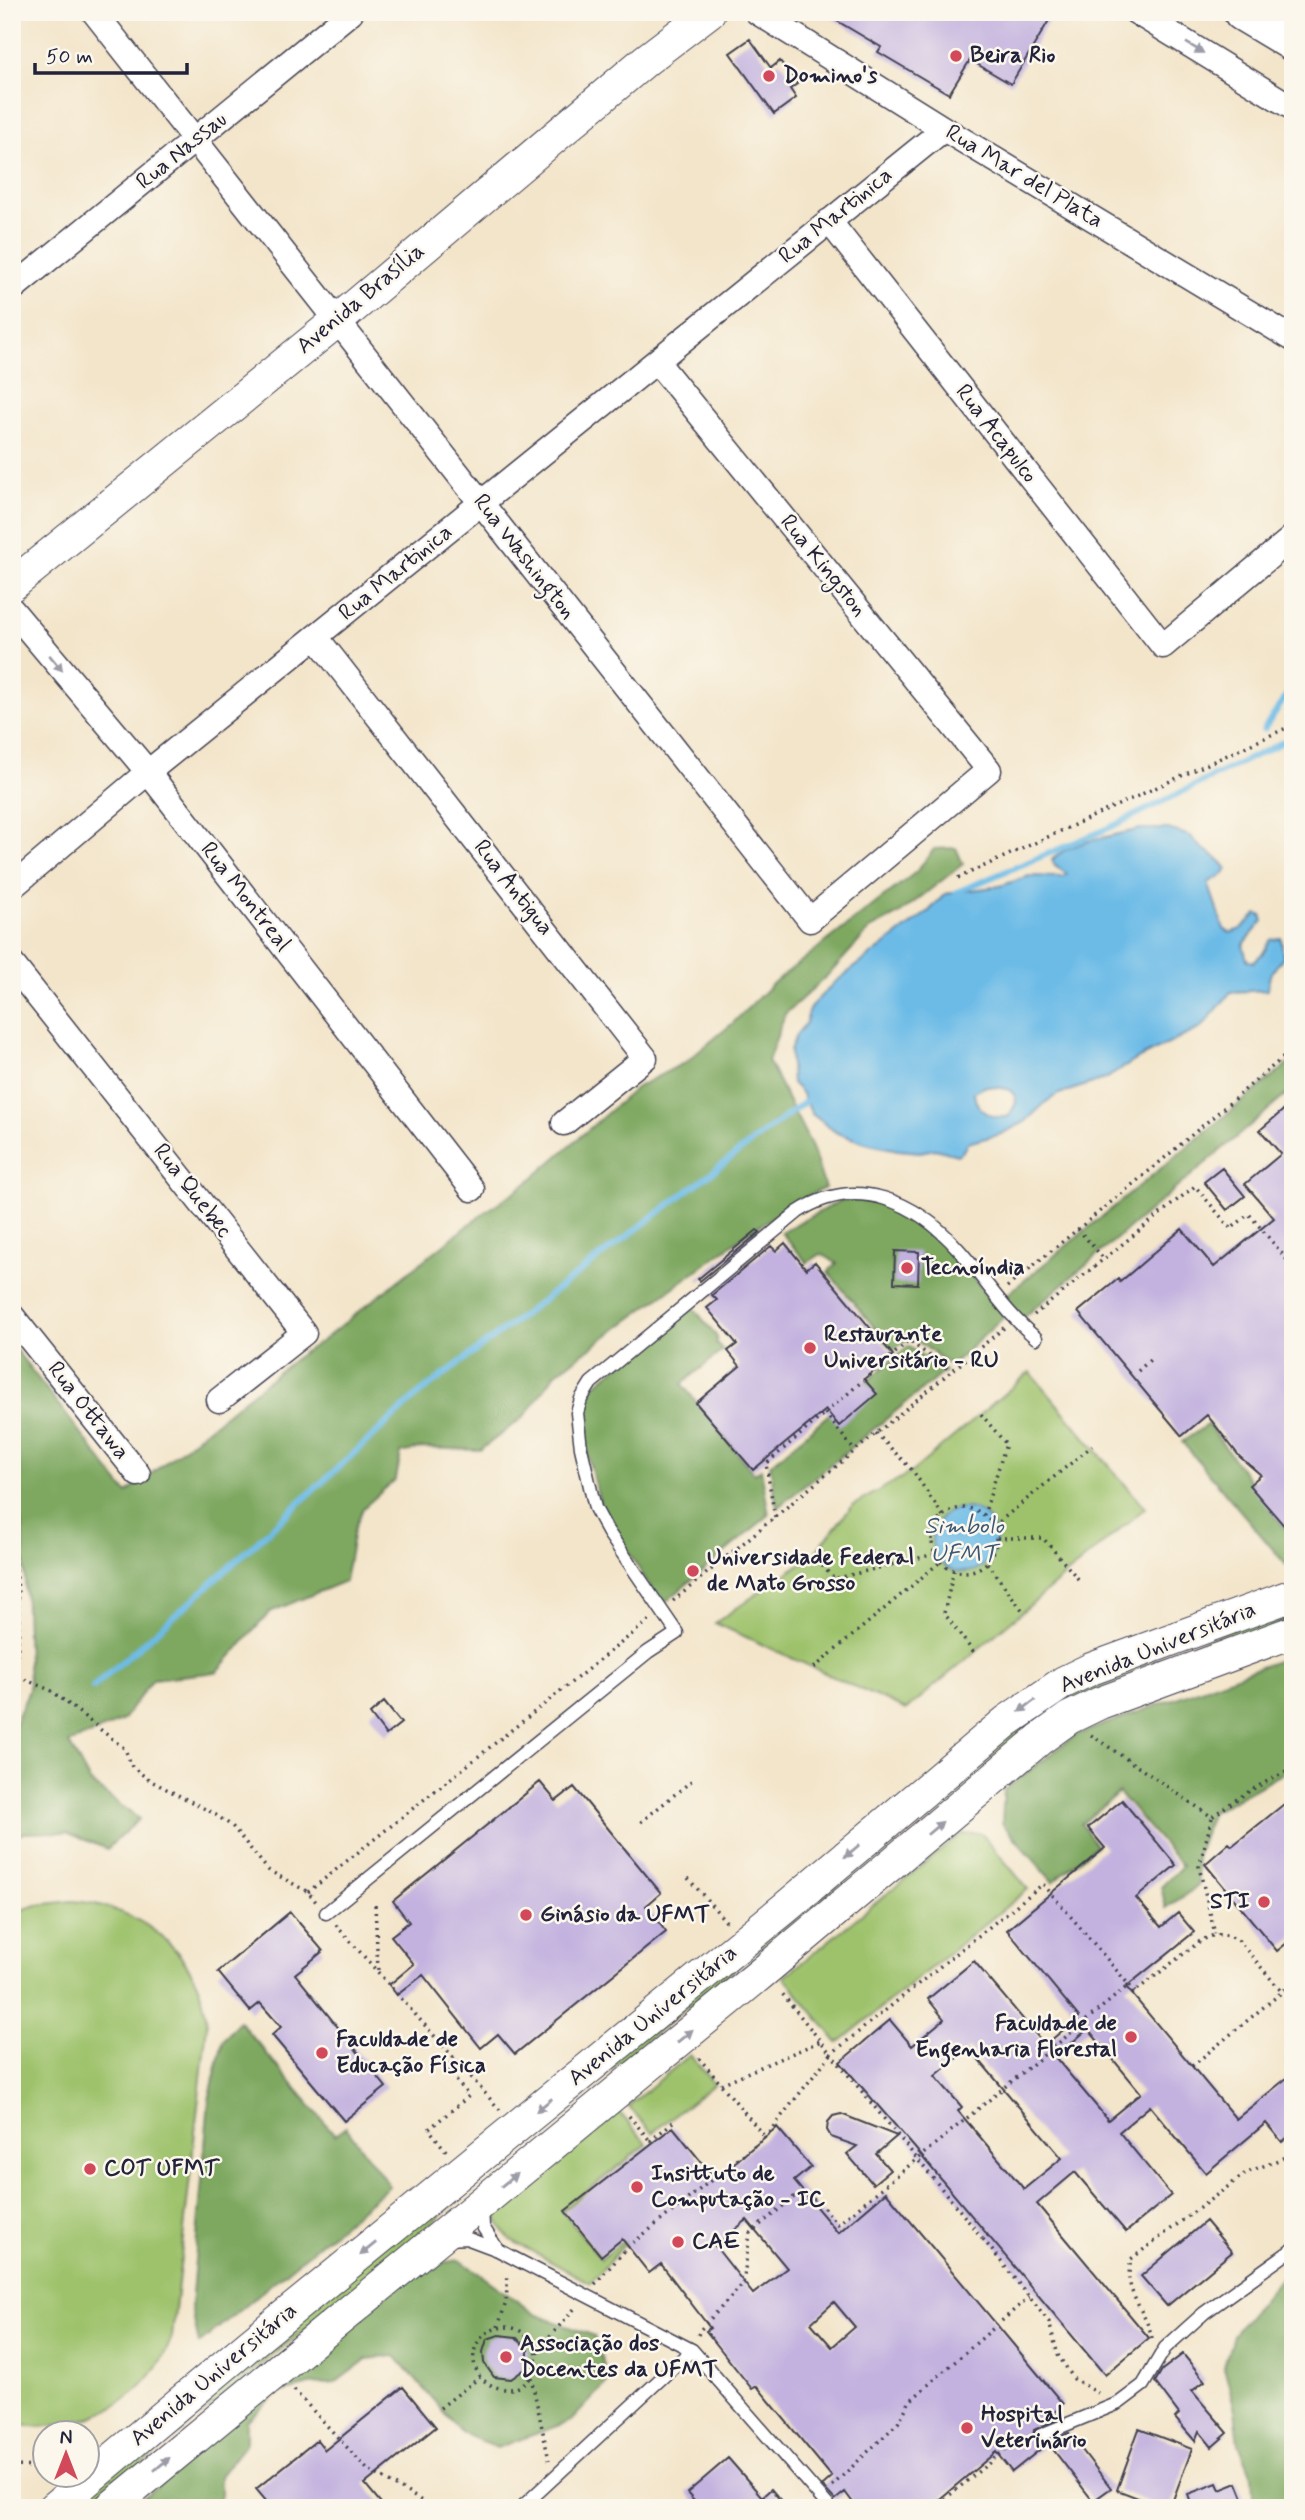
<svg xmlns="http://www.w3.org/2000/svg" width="1305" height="2520" viewBox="0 0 1305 2520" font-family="Mynerve,sans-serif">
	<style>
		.green { fill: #9ec26c; stroke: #607254; stroke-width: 2 }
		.forest { fill: #7ea860; stroke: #50654e; stroke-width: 2 }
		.water { fill: #6cbbe7; stroke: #476e91; stroke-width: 2; fill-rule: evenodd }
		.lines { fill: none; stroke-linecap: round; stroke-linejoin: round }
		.stream { stroke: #6cbbe7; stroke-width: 6 }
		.building { fill: #c3b2df; fill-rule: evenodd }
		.service-casing { stroke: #413f50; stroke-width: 15 }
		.minor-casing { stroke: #413f50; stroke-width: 27 }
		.tertiary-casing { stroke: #413f50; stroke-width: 34 }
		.primary-casing { stroke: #413f50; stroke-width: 41 }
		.path { stroke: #413f50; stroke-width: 3.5; stroke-dasharray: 2 5; stroke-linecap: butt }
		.service { stroke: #fff; stroke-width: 12 }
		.minor { stroke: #fff; stroke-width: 24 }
		.tertiary { stroke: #fff; stroke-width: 32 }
		.primary { stroke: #fff; stroke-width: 38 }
		.oneway { fill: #9c9ca7 }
		.poi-dot { fill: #d1495b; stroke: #fbf7ec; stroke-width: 2.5 }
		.labels { text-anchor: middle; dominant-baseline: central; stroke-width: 5; stroke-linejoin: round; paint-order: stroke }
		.poi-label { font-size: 23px; font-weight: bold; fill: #22223b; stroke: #fbf7ec; text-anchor: start }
		.street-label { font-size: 23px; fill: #22223b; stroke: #fbf7ec }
		.water-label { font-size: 24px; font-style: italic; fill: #3c5877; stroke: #fbf7ec }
	</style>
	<rect width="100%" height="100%" fill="#fbf7ec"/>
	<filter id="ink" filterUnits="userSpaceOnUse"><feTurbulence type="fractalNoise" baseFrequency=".0143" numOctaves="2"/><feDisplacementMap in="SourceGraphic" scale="14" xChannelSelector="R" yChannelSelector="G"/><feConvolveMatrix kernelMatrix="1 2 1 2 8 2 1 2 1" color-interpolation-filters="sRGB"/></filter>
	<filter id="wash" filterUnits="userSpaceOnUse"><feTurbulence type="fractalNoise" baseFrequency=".00686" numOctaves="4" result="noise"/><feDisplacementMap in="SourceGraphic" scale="28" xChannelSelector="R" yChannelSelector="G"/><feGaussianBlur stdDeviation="1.57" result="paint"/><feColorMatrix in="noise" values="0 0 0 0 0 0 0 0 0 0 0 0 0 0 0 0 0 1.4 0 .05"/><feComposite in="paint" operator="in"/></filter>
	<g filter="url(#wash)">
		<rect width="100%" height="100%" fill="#f3e5ca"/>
		<path class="green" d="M1030 1372 1145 1508 906 1710 715 1623 813 1555 852 1506 913 1471Z
			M1293 1605V1620L1033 1727 573 2100 396 2254 89 2508H65L1031 1709Z
			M981 1833 1028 1889 838 2043 784 1977 961 1834Z
			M72 1901C140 1905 202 1954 207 2025L172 2337C148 2403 79 2436 12 2424V1913L37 1905Z
			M690 2055 714 2084 652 2133 628 2106Z
			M619 2112 647 2144 562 2211 601 2259 685 2192H694L625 2244 590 2283 511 2240C503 2232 497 2224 496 2212Z"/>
		<path class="forest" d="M956 848 963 864 899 914 870 929 832 971 785 1014 768 1061 811 1145 825 1188 795 1202 741 1238 556 1373 525 1416 480 1450 422 1448 401 1453 396 1479 363 1508 354 1530 345 1581 270 1612 217 1672 153 1679 122 1721 69 1743 90 1782 139 1819 107 1849 66 1832 24 1833 12 1838V1730L29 1690 23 1530 12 1486V1345L127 1493 301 1354 322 1341 477 1218 527 1183 637 1087 686 1062 733 1023 772 984 916 872 934 849Z
			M1293 1060V1089L1023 1318 1004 1297Z
			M842 1200H876L943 1239 1004 1317 951 1366 912 1337 893 1350 828 1272 837 1263 821 1254 807 1263 781 1232Z
			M692 1306 717 1337 716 1344 723 1350 682 1384 754 1474 761 1469 769 1515 662 1605 602 1511 584 1442V1400L596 1384Z
			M908 1346 945 1371 777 1508 770 1465Z
			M1208 1424 1293 1539V1573L1182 1442Z
			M1293 1655V1768L1212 1812 1196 1857 1198 1886 1166 1908 1161 1887 1182 1866 1119 1793 1081 1824 1097 1845 1053 1882 1002 1823 1004 1790 1076 1735Z
			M239 2021 335 2135 346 2127 389 2186 199 2344 191 2306 209 2100 223 2041Z
			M460 2260 535 2314 594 2336 609 2381 571 2421 497 2448 462 2433 395 2356 367 2359 335 2383 310 2385 281 2392 246 2421V2443L220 2476V2496L213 2508H131L419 2266Z
			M1287 2270 1293 2271V2504L1260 2508 1253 2497 1252 2476 1239 2444 1235 2410 1224 2367 1233 2335Z"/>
		<path class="water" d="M1140 829H1168L1191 836C1200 852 1217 853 1227 869L1224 874 1208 883 1224 929 1230 933 1241 929 1257 914 1261 915 1263 921 1243 945 1247 960 1253 962 1263 953 1271 940 1281 938 1283 957 1270 975 1267 990 1231 992 1201 1028 1141 1057 1105 1079 1059 1094 1046 1102 1025 1122 1001 1134 967 1143 963 1151 957 1155 935 1149 920 1152 898 1150 869 1144 837 1133 812 1114 801 1092 792 1083 790 1051 796 1035 806 1023 809 1010 813 1004 834 983 929 911 945 894 1000 886 1029 876 1063 877 1067 874 1055 866 1052 860C1068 841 1116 836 1140 829ZM986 1086C1000 1089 1015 1085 1016 1103L1009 1116C993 1121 974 1109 974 1092Z
			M932 1540a32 32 0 1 1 64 0a32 32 0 1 1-64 0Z"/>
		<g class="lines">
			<path class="stream" d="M1264 729 1293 686
				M955 896 957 892 1109 828 1293 737
				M93 1687 205 1589 420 1393 810 1098"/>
		</g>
		<g id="blocks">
			<path class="building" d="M822 12H1054L1011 84 970 60 949 94 878 52 881 47Z
				M750 39 771 68 780 61 797 84 790 89 796 98 774 114 730 53Z
				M1293 1102V1536L1249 1485 1261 1475 1240 1457 1207 1415 1182 1436 1078 1312 1118 1279 1120 1282 1182 1229 1214 1267 1274 1218 1245 1184 1281 1154 1260 1130Z
				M1222 1168 1245 1196 1227 1210 1204 1182Z
				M757 1230 760 1232 700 1281 698 1279Z
				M785 1243 806 1269 815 1262 893 1355 864 1379 877 1394 839 1426 826 1410 753 1470 696 1403 740 1366 728 1351 737 1344 707 1308 717 1300 712 1295 771 1246 776 1251Z
				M895 1251 919 1252 918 1284 894 1283Z
				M384 1702 401 1723 386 1735 370 1714Z
				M540 1782 556 1801 574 1787 661 1893 646 1906 666 1932 515 2054 498 2034 481 2048 423 1975 397 1995 389 1985 414 1964 391 1936 409 1922 393 1901Z
				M1122 1800 1176 1865 1136 1898 1161 1927 1178 1913 1194 1932 1126 1987 1236 2119 1293 2073V2133L1282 2142 1266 2123 1206 2173 1150 2106 1119 2132 1171 2195 1126 2232 1075 2172 1037 2204 1149 2338 1105 2375 914 2147 840 2062 890 2020 912 2046 944 2019 928 1999 974 1961 1045 2045 1079 2017 1007 1930 1105 1848 1088 1828ZM1088 2029 1141 2093 1108 2120 1055 2057ZM969 2048 1062 2158 1024 2189 958 2111 962 2107 935 2076Z
				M1284 1804 1293 1814V1938L1277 1951 1205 1864 1229 1843 1232 1846Z
				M290 1912 323 1951 295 1974 386 2087 344 2121 272 2035 281 2027 260 2003 250 2011 218 1972Z
				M841 2114 897 2136 876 2154 890 2170 873 2184 847 2154 857 2146 831 2137 827 2130 828 2122 833 2116Z
				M673 2127 715 2179 777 2127 811 2167 794 2181 838 2233 886 2192 1063 2404 1054 2413 1058 2419 1034 2430 1033 2438 1035 2441 1044 2443 1069 2433 1111 2488 1093 2501 1048 2443 1012 2472 996 2452 929 2508H857L845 2492 835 2500 822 2486 832 2477 757 2386 752 2389 706 2331 710 2328 661 2264 649 2273 622 2239 601 2256 565 2211ZM747 2220 787 2268 753 2294 715 2246ZM834 2302 855 2327 832 2347 811 2323Z
				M1206 2221 1232 2252 1167 2306 1141 2276Z
				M499 2335 516 2337 528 2350V2361L525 2369 511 2379 494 2377 484 2363 483 2352 487 2339Z
				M1183 2354 1205 2381 1192 2391 1228 2433 1212 2447 1199 2431 1195 2441 1175 2418 1179 2414 1155 2382 1162 2370Z
				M403 2387 436 2427 365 2484 385 2508H272L256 2489 317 2440 325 2450Z
				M1139 2429 1192 2449 1170 2508H1164L1117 2490Z
				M728 2458 762 2497 771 2489 787 2508H700L687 2493Z
				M1217 2483 1220 2490 1237 2483 1247 2508H1193L1188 2494Z"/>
		</g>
	</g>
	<g filter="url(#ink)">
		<use href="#blocks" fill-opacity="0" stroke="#413f50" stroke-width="2"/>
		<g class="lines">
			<defs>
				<path id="service" d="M326 1913 648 1652 677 1633 608 1532 595 1508 581 1448 577 1413 581 1399 591 1383 798 1212C856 1174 916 1201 959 1250 985 1279 1005 1313 1036 1338
					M482 2206 483 2227 498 2250
					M449 2239 466 2238 498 2250 692 2350 830 2508
					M1041 2435 1119 2403 1143 2385 1165 2348 1204 2313 1293 2249
					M521 2508 692 2350"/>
				<path id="minor" d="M94 12 810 920 989 770 657 362
					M757 12 944 129 1293 339
					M1136 12 1293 108
					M829 221 1163 646 1293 537
					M12 289 351 12
					M12 610 148 772 472 1189
					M316 637 645 1058 564 1123
					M12 887 148 772 944 129
					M12 964 304 1333 219 1400
					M12 1316 138 1474"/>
				<path id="tertiary" d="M12 585 337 321 646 60 709 12
					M54 2508 250 2344 785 1908 1007 1721 1064 1682 1091 1669 1293 1595
					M110 2508 764 1971 1040 1739 1069 1718 1100 1703 1293 1632"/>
				<path id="primary" d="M1243 12 1293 42"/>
			</defs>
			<use href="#service" class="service-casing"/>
			<use href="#minor" class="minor-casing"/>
			<use href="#tertiary" class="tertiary-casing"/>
			<use href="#primary" class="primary-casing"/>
			<path class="path" d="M958 878 1293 725
				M1078 1229 1104 1259
				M1007 1287 1154 1167 1293 1049
				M1034 1315 1195 1186 1231 1229 1249 1214 1288 1261
				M1138 1371 1151 1359
				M825 1413 854 1450
				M981 1414 1006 1444 984 1515
				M876 1433 913 1471 943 1516
				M932 1540a32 32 0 1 1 64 0a32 32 0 1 1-64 0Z
				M775 1517 766 1464 909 1341 951 1371
				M994 1526 1092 1446
				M12 1535C20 1593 22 1636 12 1695
				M997 1538H1043L1079 1580
				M813 1555 834 1579 935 1554
				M987 1563 1023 1611
				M954 1570 944 1613 974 1653
				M673 1601 1005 1327
				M814 1668 940 1562
				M12 1674 52 1691 125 1749 132 1767 151 1781 213 1813 232 1826 268 1870 308 1892 317 1903
				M1091 1735 1212 1817C1238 1797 1263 1782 1293 1769
				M1212 1818 1199 1867 1215 1934
				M641 1822 695 1778
				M688 1878 728 1924
				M308 1892 651 1619
				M375 1905 378 1970
				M336 1925 500 2110
				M1132 1994 1199 1942C1214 1933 1224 1932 1239 1941L1282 1992
				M699 2058 765 2137
				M1192 2066 1293 1983
				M721 2084 821 2041
				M629 2116 652 2143
				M650 2141 673 2122
				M446 2151 429 2129 469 2096 448 2071 454 2057
				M988 2235 983 2239 831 2054 1043 1884 1135 1992
				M983 2239 1049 2322 1058 2355 1074 2379 1098 2393
				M595 2284 628 2247 765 2137 831 2054 780 1991
				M498 2327 506 2302 508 2273
				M698 2335 700 2330 743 2284 750 2233 794 2197 816 2199 838 2224 1129 1985
				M1152 2338C1148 2317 1130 2298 1129 2277 1129 2271 1130 2265 1131 2259L1246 2173 1293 2154
				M480 2377C453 2334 521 2302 537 2354
				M531 2377 549 2460
				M294 2390 367 2469 422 2501 428 2508
				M440 2408 480 2377C496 2393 524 2395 534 2371 537 2364 535 2356 539 2350 550 2336 563 2322 575 2308
				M12 2466 46 2467
				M832 2486 898 2423 910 2401 1029 2297
				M934 2508 1018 2439 1025 2437"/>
			<use href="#service" class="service"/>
			<use href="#minor" class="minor"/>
			<use href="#tertiary" class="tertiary"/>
			<use href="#primary" class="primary"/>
		</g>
		<defs><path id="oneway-solid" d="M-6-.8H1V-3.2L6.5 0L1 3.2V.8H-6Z" transform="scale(1.75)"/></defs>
		<g class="oneway">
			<use href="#oneway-solid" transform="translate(1195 48) rotate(31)"/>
			<use href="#oneway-solid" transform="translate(56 663) rotate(50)"/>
			<use href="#oneway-solid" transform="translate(1027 1706) rotate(144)"/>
			<use href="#oneway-solid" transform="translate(935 1828) rotate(-40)"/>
			<use href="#oneway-solid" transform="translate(852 1851) rotate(140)"/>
			<use href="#oneway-solid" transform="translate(685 2036) rotate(-39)"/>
			<use href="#oneway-solid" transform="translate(544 2105) rotate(141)"/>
			<use href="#oneway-solid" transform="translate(509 2180) rotate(-39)"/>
			<use href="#oneway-solid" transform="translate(368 2249) rotate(141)"/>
			<use href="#oneway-solid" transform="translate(162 2464) rotate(-40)"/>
		</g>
	</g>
	<g class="poi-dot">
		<circle cx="956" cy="56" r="7"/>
		<circle cx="769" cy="76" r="7"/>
		<circle cx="907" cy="1268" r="7"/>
		<circle cx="810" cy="1348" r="7"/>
		<circle cx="693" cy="1571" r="7"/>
		<circle cx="1264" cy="1902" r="7"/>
		<circle cx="526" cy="1915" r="7"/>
		<circle cx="1131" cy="2037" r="7"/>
		<circle cx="322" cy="2053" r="7"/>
		<circle cx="90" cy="2169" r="7"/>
		<circle cx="637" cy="2187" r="7"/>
		<circle cx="678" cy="2242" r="7"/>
		<circle cx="506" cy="2357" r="7"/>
		<circle cx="967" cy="2428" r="7"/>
	</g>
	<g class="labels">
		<g class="poi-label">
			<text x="970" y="56">Beira Rio</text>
			<text x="783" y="76">Domino's</text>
			<text x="921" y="1268">Tecnoíndia</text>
			<text x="824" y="1335">Restaurante<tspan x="824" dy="26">Universitário - RU</tspan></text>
			<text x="707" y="1558">Universidade Federal<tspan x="707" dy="26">de Mato Grosso</tspan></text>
			<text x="1250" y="1902" text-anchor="end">STI</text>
			<text x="540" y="1915">Ginásio da UFMT</text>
			<text x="1117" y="2024" text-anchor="end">Faculdade de<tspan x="1117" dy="26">Engenharia Florestal</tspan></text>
			<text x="336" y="2040">Faculdade de<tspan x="336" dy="26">Educação Física</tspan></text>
			<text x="104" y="2169">COT UFMT</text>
			<text x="651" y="2174">Insittuto de<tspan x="651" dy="26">Computação - IC</tspan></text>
			<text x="692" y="2242">CAE</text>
			<text x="520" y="2344">Associação dos<tspan x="520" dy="26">Docentes da UFMT</tspan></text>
			<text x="981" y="2415">Hospital<tspan x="981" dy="26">Veterinário</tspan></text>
		</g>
		<g class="street-label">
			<text transform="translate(182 151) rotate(-39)">Rua Nassau</text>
			<text transform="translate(1024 177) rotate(31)">Rua Mar del Plata</text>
			<text transform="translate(836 216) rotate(-39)">Rua Martinica</text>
			<text transform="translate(361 299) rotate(-40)">Avenida Brasília</text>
			<text transform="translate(996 434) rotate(52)">Rua Acapulco</text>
			<text transform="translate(524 557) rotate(52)">Rua Washington</text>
			<text transform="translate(823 566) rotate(51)">Rua Kingston</text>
			<text transform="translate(396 573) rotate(-39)">Rua Martinica</text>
			<text transform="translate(513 888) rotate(52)">Rua Antigua</text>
			<text transform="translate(245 897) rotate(52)">Rua Montreal</text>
			<text transform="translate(192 1191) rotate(52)">Rua Quebec</text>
			<text transform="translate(88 1411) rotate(52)">Rua Ottawa</text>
			<text transform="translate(1158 1648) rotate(-22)">Avenida Universitária</text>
			<text transform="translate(653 2016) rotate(-39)">Avenida Universitária</text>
			<text transform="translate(214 2375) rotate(-40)">Avenida Universitária</text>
		</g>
		<g class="water-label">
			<text x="964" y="1526">Simbolo<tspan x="964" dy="28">UFMT</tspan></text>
		</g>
	</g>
	<rect width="1305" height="2520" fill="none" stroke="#fbf7ec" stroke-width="42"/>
	<g transform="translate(66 2454)"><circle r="33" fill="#fbf7ec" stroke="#a4a2a5" stroke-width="2"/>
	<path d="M0-5L12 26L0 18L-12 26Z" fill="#d1495b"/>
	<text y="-10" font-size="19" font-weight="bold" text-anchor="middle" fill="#22223b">N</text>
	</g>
	<path d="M35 63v10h152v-10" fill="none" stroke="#22223b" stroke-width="3.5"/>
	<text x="46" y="63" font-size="21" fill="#22223b" stroke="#fbf7ec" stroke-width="5" paint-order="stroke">50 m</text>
</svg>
